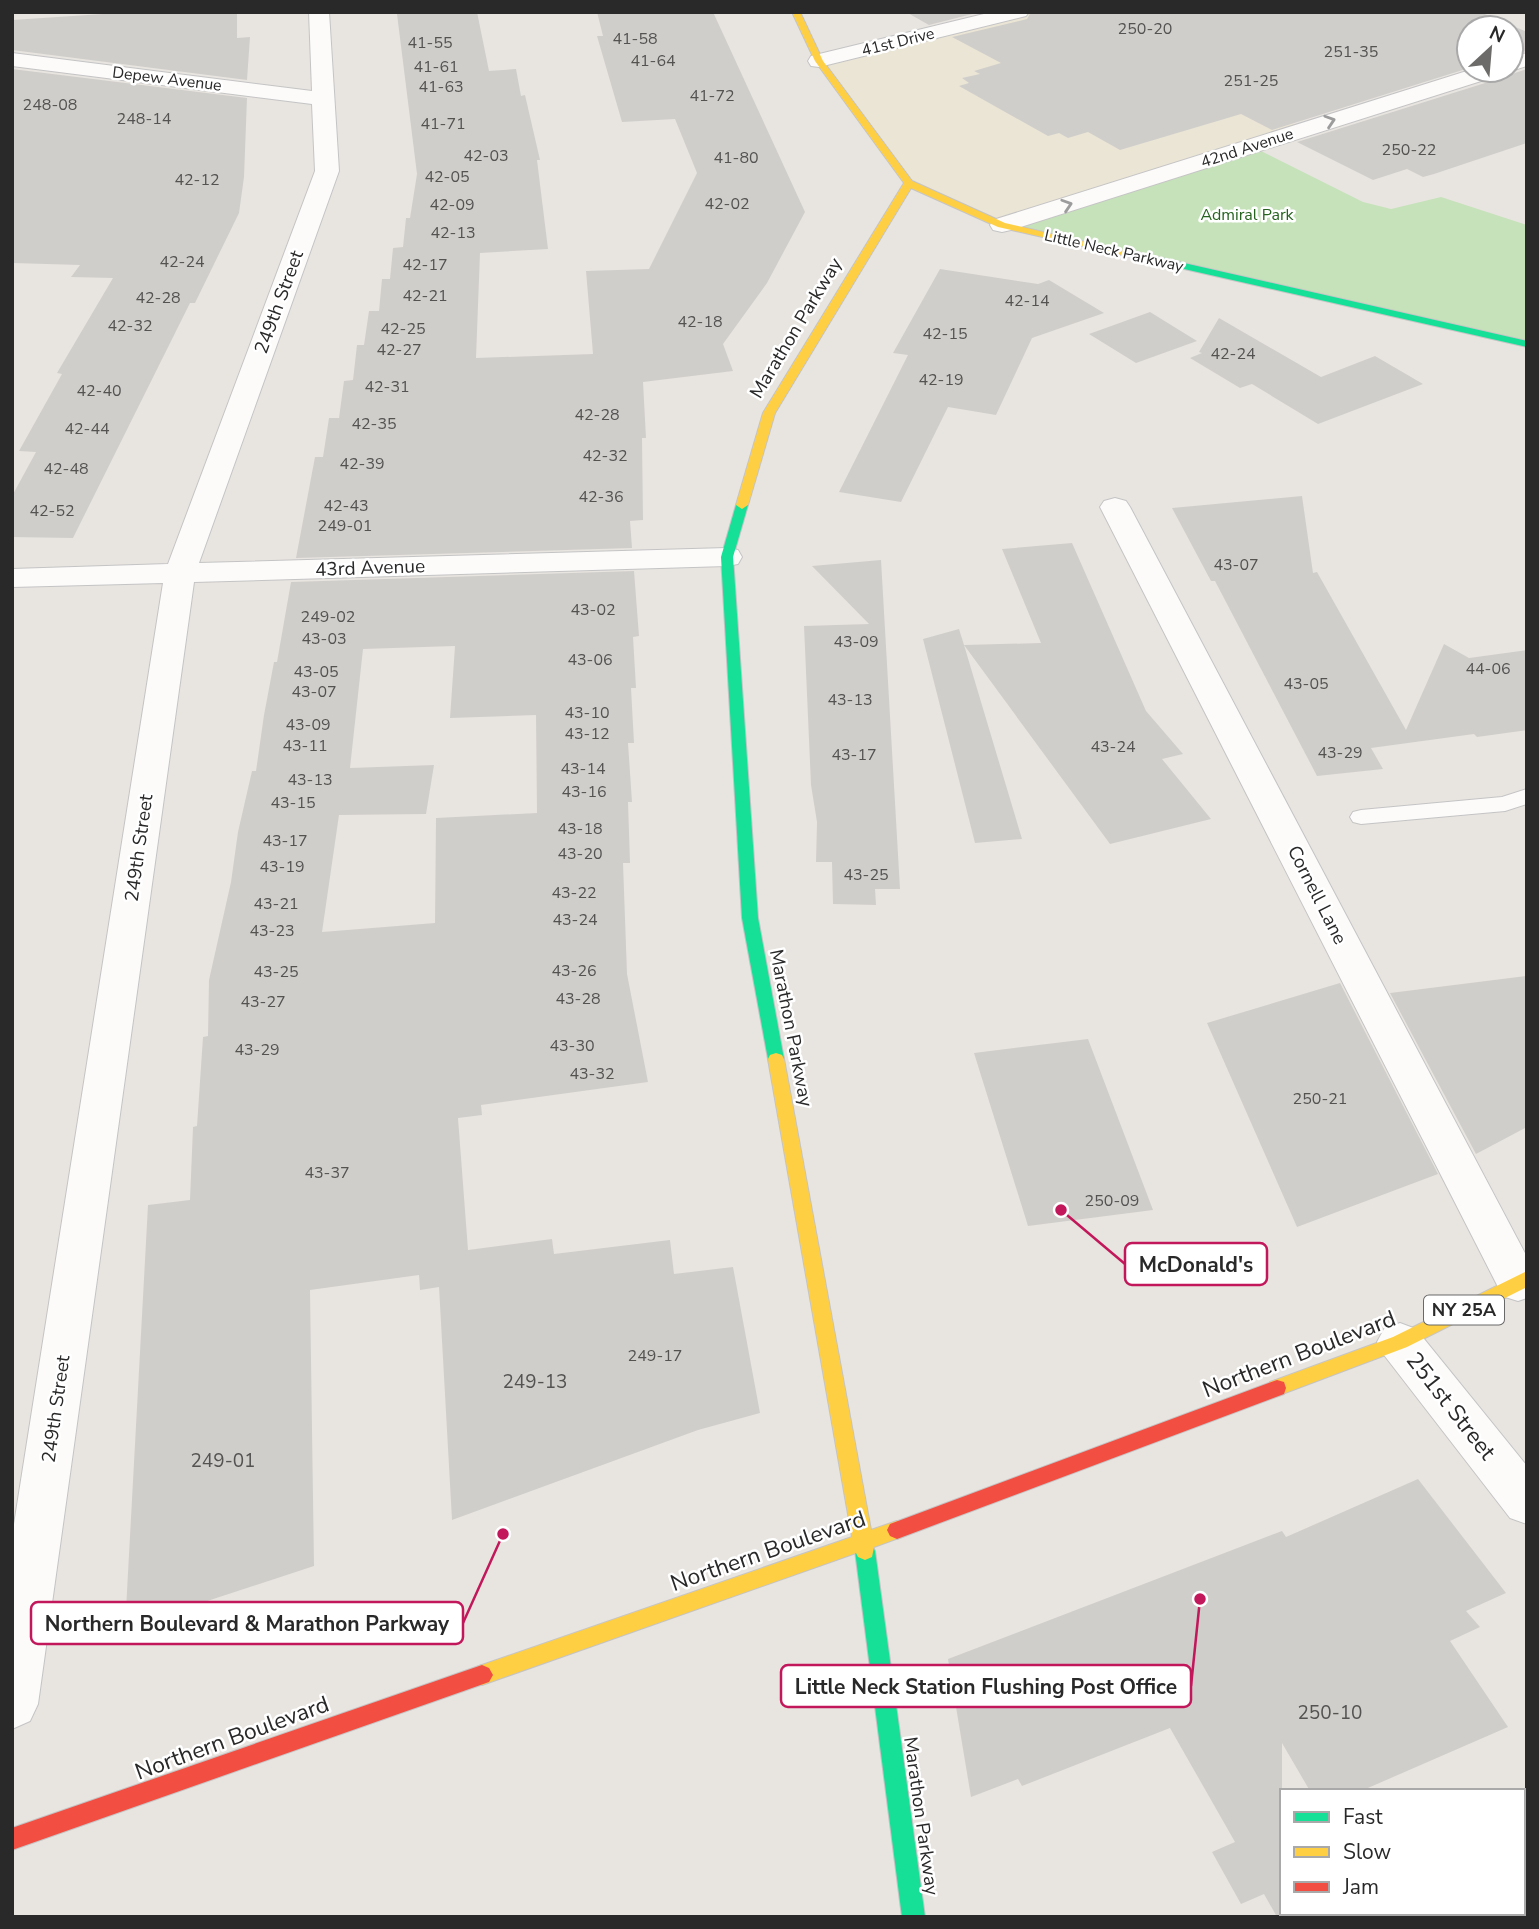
<svg xmlns="http://www.w3.org/2000/svg" width="1539" height="1929" viewBox="0 0 1539 1929" font-family="'Nunito Sans',sans-serif">
	<style>
		.education { fill: #eae5d5 }
		.green { fill: #c6e2ba }
		.building { fill: #d0cecb; fill-rule: evenodd }
		.lines { fill: none; stroke-linecap: round; stroke-linejoin: round }
		.lane-casing { stroke: #c5c4c5; stroke-width: 2 }
		.street-casing { stroke: #c5c4c5; stroke-width: 2 }
		.fast-casing { stroke: #c5c4c5; stroke-width: 2 }
		.slow-casing { stroke: #c5c4c5; stroke-width: 2 }
		.jam-casing { stroke: #c5c4c5; stroke-width: 2 }
		.lane { fill: #fcfbfa; fill-rule: evenodd }
		.street { fill: #fcfbfa; fill-rule: evenodd }
		.fast { fill: #16e098; fill-rule: evenodd }
		.slow { fill: #ffcf43; fill-rule: evenodd }
		.jam { fill: #f24e42; fill-rule: evenodd }
		.oneway { stroke: #9d9c9c }
		.labels { text-anchor: middle; dominant-baseline: central; stroke-width: 5; stroke-linejoin: round; paint-order: stroke }
		.number-label { font-size: 16px; fill: #545352 }
		.far-street-label { font-size: 16px; fill: #292929; stroke: #fff }
		.far-park-label { font-size: 16px; fill: #25621e; stroke: #fff }
		.shield { fill: #fff; stroke: #696969; stroke-width: 2 }
		.shield-label { font-size: 18px; font-weight: bold; fill: #292929 }
		.street-label { font-size: 19px; fill: #292929; stroke: #fff }
		.near-number-label { font-size: 19px; fill: #545352 }
		.near-street-label { font-size: 23px; fill: #292929; stroke: #fff }
		.leader { fill: none; stroke: #c2185b; stroke-width: 2.5 }
		.callout-dot { fill: #c2185b; stroke: #fff; stroke-width: 2.5 }
		.callout { fill: #fff; stroke: #c2185b; stroke-width: 2.5 }
		.callout-label { font-size: 21px; text-anchor: middle; font-weight: bold; fill: #292929 }
	</style>
	<rect width="100%" height="100%" fill="#e8e5e0"/>
	<path class="education" d="M1019 12H1066L1305 129 1002 225 909 183 819 61Z"/>
	<path class="green" d="M1251 146 1363 202 1391 209 1441 197 1527 225V344L1002 225Z"/>
	<path class="building" d="M133 12H237V38L250 37 247 80 12 50V20Z
		M477 12 489 71 516 69 521 96 525 95 540 160H537L548 249 480 253 476 358 593 354 586 271 649 269 697 173 675 119 622 122 597 36H603L597 12H713L805 212 767 283 723 344 733 371 643 382 646 438H642L643 520 630 521 632 548 296 558 315 457H323L329 418H339L344 381 353 380 357 345H364L369 311H379L382 279H390L393 248 403 247 406 218H410L417 174 397 14Z
		M906 12H980L929 25Z
		M1031 12H1480L1527 32V51L1511 54V28H1469V68L1272 130 1241 114 1120 150 1088 132 1068 138 1059 133 1048 136 959 86 969 83 962 78 980 74 974 71 1001 63 952 37 1027 19Z
		M12 69 247 98 244 177 239 213 195 303H190L73 538 12 537V496L36 452 19 451 62 374 57 373 113 278 71 277 80 265 12 263Z
		M1527 69V143L1434 174 1423 177 1407 169 1373 180 1297 142 1501 78 1506 70 1512 74Z
		M940 269 1038 284 1049 280 1104 313 1032 338 996 415 948 407 901 502 839 492 908 355 893 353Z
		M1150 312 1197 341 1136 363 1089 334Z
		M1219 318 1321 377 1375 356 1423 384 1318 424 1252 384 1240 388 1190 358 1202 353 1199 352Z
		M1302 496 1313 573 1317 572 1406 730 1444 644 1469 658 1527 650V730L1477 737 1474 734 1371 748 1383 769 1317 776 1215 581H1211L1172 508Z
		M1072 543 1146 711 1183 754 1162 759 1211 819 1110 844 964 645 1041 643 1002 549Z
		M881 560 900 889H875L876 905 833 904 832 862H816L817 822 811 785 804 626 869 624 812 566Z
		M634 571 639 636 633 637 636 688H631L634 743H628L632 802H628L630 863H623L627 974 648 1082 481 1105 482 1115 458 1118 468 1250 552 1239 554 1254 670 1240 674 1274 733 1267 760 1413 698 1430 452 1520 439 1287 420 1290 419 1275 310 1290 314 1566 125 1628 148 1205 190 1200 193 1127 197 1126 203 1037 208 1036 209 980 231 882 238 832 252 771H256L264 715 274 662H277L291 582ZM455 646 450 718 536 715 537 813 436 818 435 923 322 932 339 815 426 814 434 765 350 768 363 649Z
		M959 629 964 645 1022 839 975 843 923 639Z
		M1527 976V1127L1476 1154 1390 993Z
		M1340 983 1438 1174 1297 1227 1207 1023Z
		M1088 1039 1153 1210 1028 1226 974 1053Z
		M1418 1479 1506 1593 1466 1611 1480 1627 1450 1641 1508 1727 1361 1791H1310L1282 1743V1917H1277L1264 1894 1241 1904 1212 1852 1235 1842 1170 1728 1022 1786 1018 1779 971 1797 948 1659 1282 1531 1286 1537Z"/>
	<g class="lines">
		<defs>
			<path id="lane" d="M1527 789V804L1505 811 1361 824 1353 822 1350 817 1353 812 1361 810 1502 797Z"/>
			<path id="street" d="M309 12H329L339 171 199 563 727 548 738 550 742 557 738 564 727 566 194 582 38 1704 30 1721 12 1729V1537L163 583 12 587V569L168 564 315 171 312 104 12 66V53L312 91Z
				M992 12H1029L1026 16 819 67 811 66 808 61 811 56Z
				M1527 53V66L1511 71 1509 70 1511 57Z
				M1470 70H1503L1500 75 1011 230 1002 232 993 230 990 225 993 220Z
				M1115 498 1126 501 1130 507 1527 1257V1298L1518 1301 1502 1296 1496 1283 1100 507 1104 501Z
				M1400 1323 1416 1329 1527 1466V1524L1510 1518 1384 1355 1377 1342 1384 1329Z"/>
			<path id="fast" d="M1131 251 1527 341V347L1127 256V252Z
				M742 501 748 505 733 557 758 918 784 1059 782 1063H770L768 1059 742 918 721 557 736 505Z
				M865 1542 872 1545 875 1551 925 1917H902L855 1551 858 1545Z"/>
			<path id="slow" d="M792 12H800L823 61 912 181 1005 223 1136 254 1131 257 998 227 911 188 775 413 748 505 742 509 736 505 763 413 904 183 815 61Z
				M776 1053 782 1055 784 1059 871 1530 897 1521 904 1524 907 1530 904 1536 874 1547 872 1557 865 1560 858 1557 856 1553 482 1685 475 1682 471 1675 475 1668 482 1665 852 1537 768 1059 770 1055Z
				M1527 1271V1287L1407 1347 1277 1396 1270 1394 1268 1388 1270 1382 1393 1337Z"/>
			<path id="jam" d="M1277 1380 1284 1382 1286 1388 1284 1394 897 1539 890 1536 887 1530 890 1524Z
				M482 1665 489 1668 493 1675 489 1682 12 1850V1828Z"/>
		</defs>
		<use href="#lane" class="lane-casing"/>
		<use href="#street" class="street-casing"/>
		<use href="#fast" class="fast-casing"/>
		<use href="#slow" class="slow-casing"/>
		<use href="#jam" class="jam-casing"/>
		<use href="#lane" class="lane"/>
		<use href="#street" class="street"/>
		<use href="#fast" class="fast"/>
		<use href="#slow" class="slow"/>
		<use href="#jam" class="jam"/>
	</g>
	<defs><path id="oneway-chevron" d="M-2-3.5L2.5 0L-2 3.5" fill="none" stroke-width="1.6" stroke-linecap="round" stroke-linejoin="round" transform="scale(1.75)"/></defs>
	<g class="oneway">
		<use href="#oneway-chevron" transform="translate(1330 121) rotate(-18)"/>
		<use href="#oneway-chevron" transform="translate(1067 205) rotate(-18)"/>
	</g>
	<g class="labels">
		<g class="number-label">
			<text x="1145" y="29">250-20</text>
			<text x="635" y="39">41-58</text>
			<text x="430" y="43">41-55</text>
			<text x="1351" y="52">251-35</text>
			<text x="653" y="61">41-64</text>
			<text x="436" y="67">41-61</text>
			<text x="1251" y="81">251-25</text>
			<text x="441" y="87">41-63</text>
			<text x="712" y="96">41-72</text>
			<text x="50" y="105">248-08</text>
			<text x="144" y="119">248-14</text>
			<text x="443" y="124">41-71</text>
			<text x="1409" y="150">250-22</text>
			<text x="486" y="156">42-03</text>
			<text x="736" y="158">41-80</text>
			<text x="447" y="177">42-05</text>
			<text x="197" y="180">42-12</text>
			<text x="727" y="204">42-02</text>
			<text x="452" y="205">42-09</text>
			<text x="453" y="233">42-13</text>
			<text x="182" y="262">42-24</text>
			<text x="425" y="265">42-17</text>
			<text x="425" y="296">42-21</text>
			<text x="158" y="298">42-28</text>
			<text x="1027" y="301">42-14</text>
			<text x="700" y="322">42-18</text>
			<text x="130" y="326">42-32</text>
			<text x="403" y="329">42-25</text>
			<text x="945" y="334">42-15</text>
			<text x="399" y="350">42-27</text>
			<text x="1233" y="354">42-24</text>
			<text x="941" y="380">42-19</text>
			<text x="387" y="387">42-31</text>
			<text x="99" y="391">42-40</text>
			<text x="597" y="415">42-28</text>
			<text x="374" y="424">42-35</text>
			<text x="87" y="429">42-44</text>
			<text x="605" y="456">42-32</text>
			<text x="362" y="464">42-39</text>
			<text x="66" y="469">42-48</text>
			<text x="601" y="497">42-36</text>
			<text x="346" y="506">42-43</text>
			<text x="52" y="511">42-52</text>
			<text x="345" y="526">249-01</text>
			<text x="1236" y="565">43-07</text>
			<text x="593" y="610">43-02</text>
			<text x="328" y="617">249-02</text>
			<text x="324" y="639">43-03</text>
			<text x="856" y="642">43-09</text>
			<text x="590" y="660">43-06</text>
			<text x="1488" y="669">44-06</text>
			<text x="316" y="672">43-05</text>
			<text x="1306" y="684">43-05</text>
			<text x="314" y="692">43-07</text>
			<text x="850" y="700">43-13</text>
			<text x="587" y="713">43-10</text>
			<text x="308" y="725">43-09</text>
			<text x="587" y="734">43-12</text>
			<text x="305" y="746">43-11</text>
			<text x="1113" y="747">43-24</text>
			<text x="1340" y="753">43-29</text>
			<text x="854" y="755">43-17</text>
			<text x="583" y="769">43-14</text>
			<text x="310" y="780">43-13</text>
			<text x="584" y="792">43-16</text>
			<text x="293" y="803">43-15</text>
			<text x="580" y="829">43-18</text>
			<text x="285" y="841">43-17</text>
			<text x="580" y="854">43-20</text>
			<text x="282" y="867">43-19</text>
			<text x="866" y="875">43-25</text>
			<text x="574" y="893">43-22</text>
			<text x="276" y="904">43-21</text>
			<text x="575" y="920">43-24</text>
			<text x="272" y="931">43-23</text>
			<text x="574" y="971">43-26</text>
			<text x="276" y="972">43-25</text>
			<text x="578" y="999">43-28</text>
			<text x="263" y="1002">43-27</text>
			<text x="572" y="1046">43-30</text>
			<text x="257" y="1050">43-29</text>
			<text x="592" y="1074">43-32</text>
			<text x="1320" y="1099">250-21</text>
			<text x="327" y="1173">43-37</text>
			<text x="1112" y="1201">250-09</text>
			<text x="655" y="1356">249-17</text>
		</g>
		<g class="far-street-label">
			<text transform="translate(898 42) rotate(-14)">41st Drive</text>
			<text transform="translate(167 79) rotate(7)">Depew Avenue</text>
			<text transform="translate(1247 148) rotate(-18)">42nd Avenue</text>
			<text transform="translate(1114 251) rotate(13)">Little Neck Parkway</text>
		</g>
		<g class="far-park-label">
			<text x="1247" y="215">Admiral Park</text>
		</g>
		<rect class="shield" x="1424" y="1295.5" width="80" height="29" rx="5"/>
		<g class="shield-label">
			<text x="1464" y="1310">NY 25A</text>
		</g>
		<g class="street-label">
			<text transform="translate(279 302) rotate(-70)">249th Street</text>
			<text transform="translate(796 328) rotate(-59)">Marathon Parkway</text>
			<text transform="translate(370 568) rotate(-2)">43rd Avenue</text>
			<text transform="translate(139 848) rotate(-82)">249th Street</text>
			<text transform="translate(1317 895) rotate(63)">Cornell Lane</text>
			<text transform="translate(791 1028) rotate(79)">Marathon Parkway</text>
			<text transform="translate(56 1409) rotate(-82)">249th Street</text>
			<text transform="translate(921 1816) rotate(82)">Marathon Parkway</text>
		</g>
		<g class="near-number-label">
			<text x="535" y="1382">249-13</text>
			<text x="223" y="1461">249-01</text>
			<text x="1330" y="1713">250-10</text>
		</g>
		<g class="near-street-label">
			<text transform="translate(1299 1354) rotate(-21)">Northern Boulevard</text>
			<text transform="translate(1451 1406) rotate(52)">251st Street</text>
			<text transform="translate(768 1551) rotate(-19)">Northern Boulevard</text>
			<text transform="translate(232 1738) rotate(-20)">Northern Boulevard</text>
		</g>
	</g>
	<path class="leader" d="M1061 1210L1125 1264M503 1534L463 1623M1200 1599L1191 1686"/>
	<g class="callout-dot">
		<circle cx="1061" cy="1210" r="7"/>
		<circle cx="503" cy="1534" r="7"/>
		<circle cx="1200" cy="1599" r="7"/>
	</g>
	<g class="callout">
		<rect x="1125" y="1243" width="142" height="42" rx="7"/>
		<rect x="31" y="1602" width="432" height="42" rx="7"/>
		<rect x="781" y="1665" width="410" height="42" rx="7"/>
	</g>
	<g class="callout-label">
		<text x="1196" y="1272">McDonald's</text>
		<text x="247" y="1631">Northern Boulevard &amp; Marathon Parkway</text>
		<text x="986" y="1694">Little Neck Station Flushing Post Office</text>
	</g>
	<rect width="1539" height="1929" fill="none" stroke="#292929" stroke-width="28"/>
	<rect x="1280" y="1789" width="245" height="126" fill="#ffffff" stroke="#a9a9a9" stroke-width="2"/>
	<rect x="1294" y="1812" width="35" height="10" fill="#16e098" stroke="#a9a9a9" stroke-width="2"/>
	<text x="1343" y="1824" font-size="21" fill="#292929">Fast</text>
	<rect x="1294" y="1847" width="35" height="10" fill="#ffcf43" stroke="#a9a9a9" stroke-width="2"/>
	<text x="1343" y="1859" font-size="21" fill="#292929">Slow</text>
	<rect x="1294" y="1882" width="35" height="10" fill="#f24e42" stroke="#a9a9a9" stroke-width="2"/>
	<text x="1343" y="1894" font-size="21" fill="#292929">Jam</text>
	<g transform="translate(1490 49) rotate(26)"><circle r="33" fill="#ffffff" stroke="#a9a9a9" stroke-width="2"/>
	<path d="M0-5L12 26L0 18L-12 26Z" fill="#6c6b69"/>
	<text y="-10" font-size="19" font-weight="bold" text-anchor="middle" fill="#292929">N</text>
	</g>
</svg>
